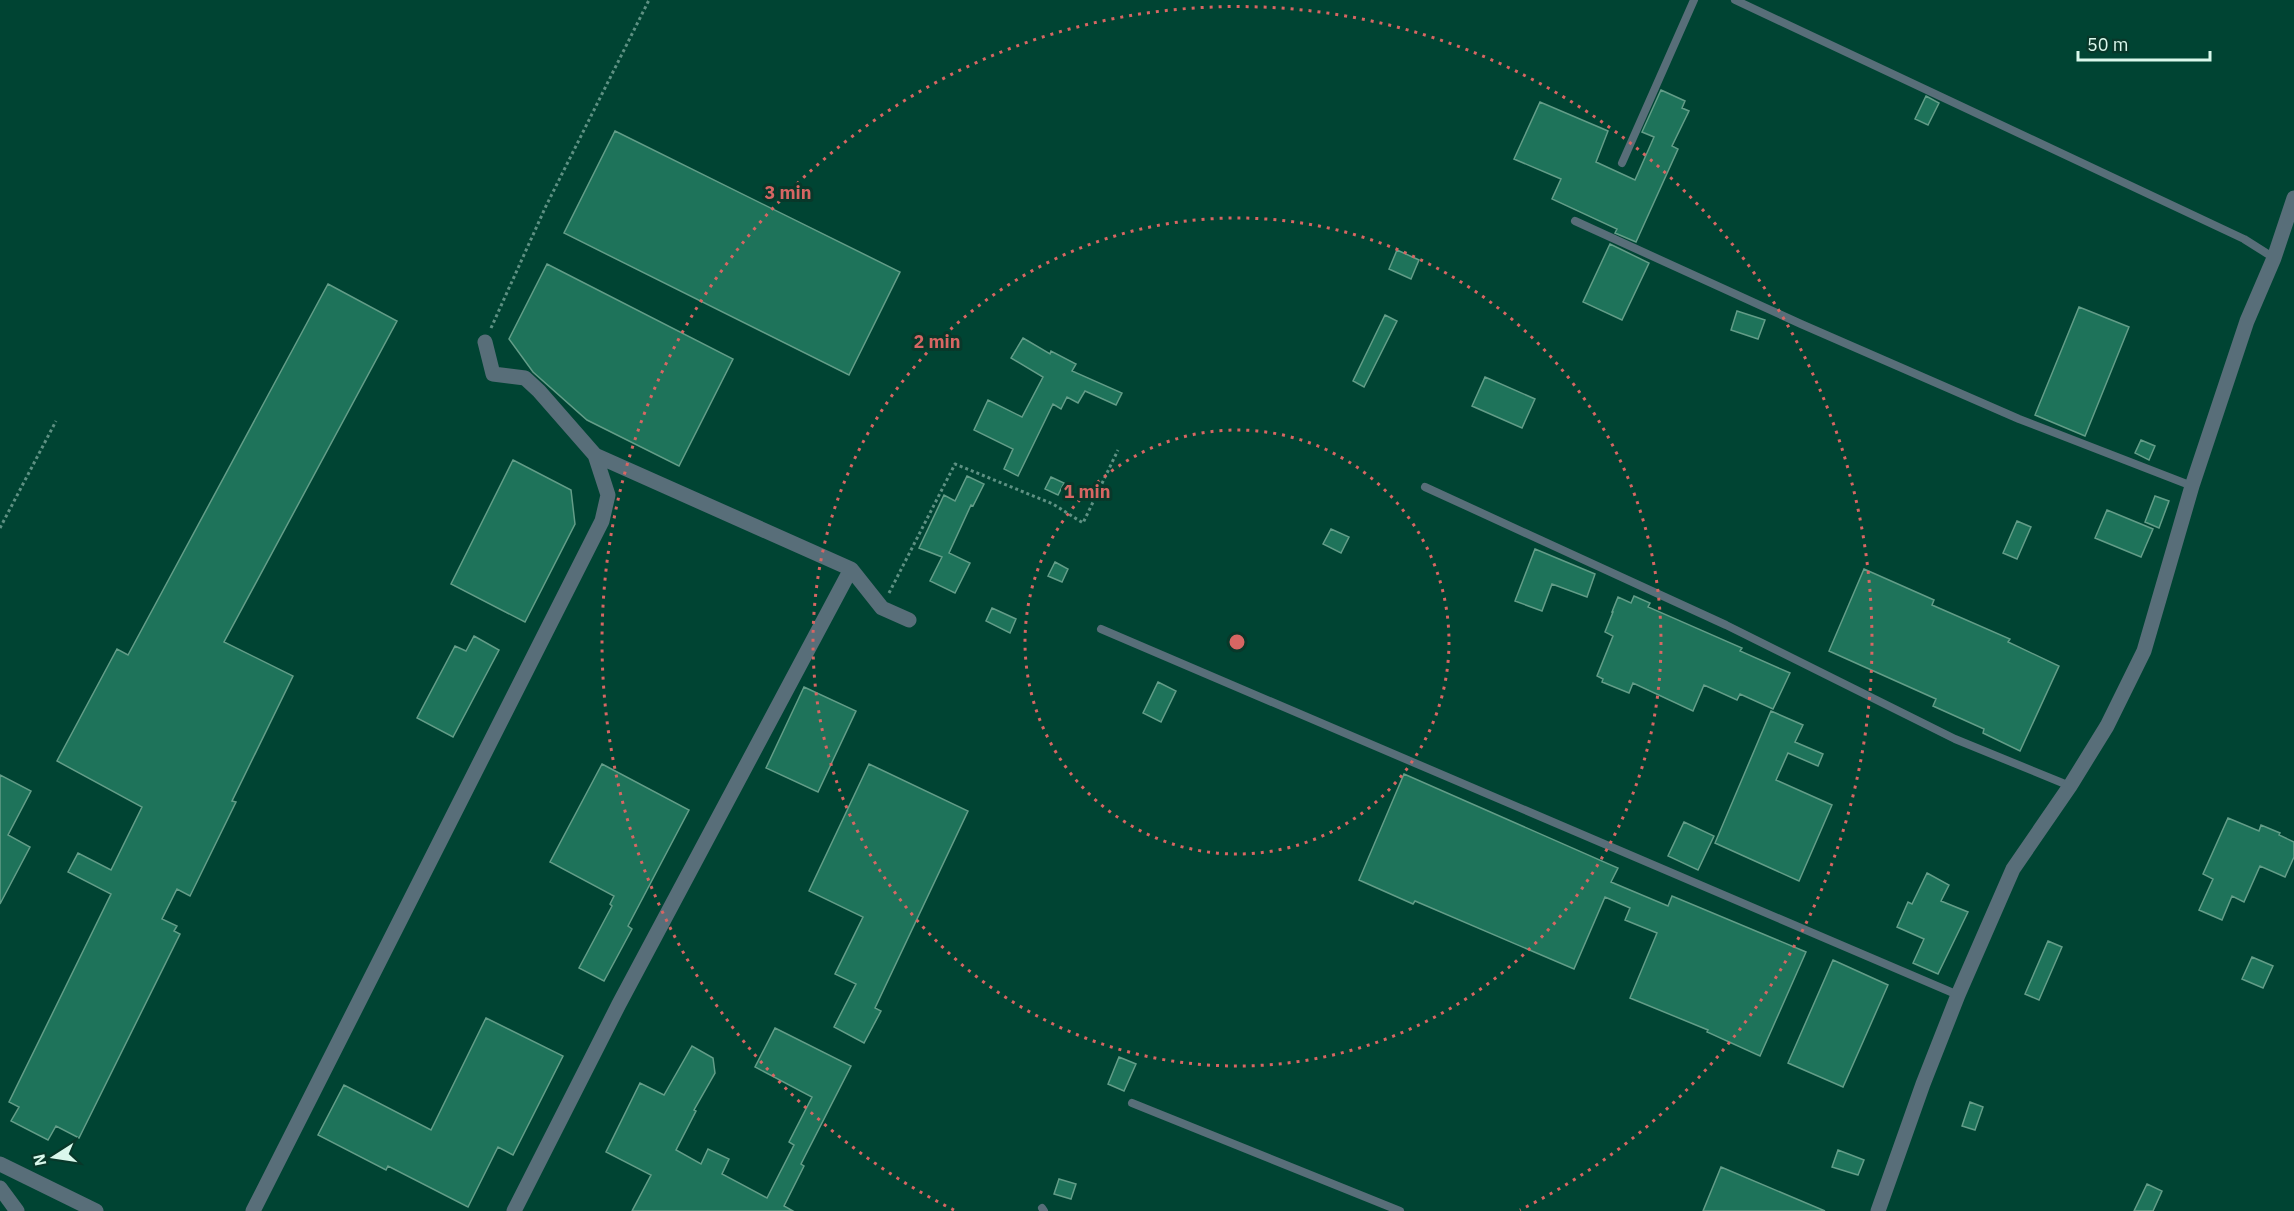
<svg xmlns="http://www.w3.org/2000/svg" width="2294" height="1211" viewBox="0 0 2294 1211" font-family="'IBM Plex Sans',sans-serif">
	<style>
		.building { fill: #1e735a; stroke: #639d88; stroke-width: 1.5 }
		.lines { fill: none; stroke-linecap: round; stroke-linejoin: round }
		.path { stroke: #5e9183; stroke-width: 3; stroke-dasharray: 3 3; stroke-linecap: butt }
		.lane { stroke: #586e79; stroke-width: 8 }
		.street { stroke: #586e79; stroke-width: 15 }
		.ring { fill: none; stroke: #d76663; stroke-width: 3; stroke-dasharray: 3 6 }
		.centre { fill: #d76663; stroke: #08382a; stroke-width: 3 }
		.ring-label { font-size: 18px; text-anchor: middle; font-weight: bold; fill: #d76663; stroke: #08382a; stroke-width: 6; stroke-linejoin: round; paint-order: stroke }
	</style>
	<rect width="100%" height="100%" fill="#043"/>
	<path class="building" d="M1661 90 1685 101 1682 108 1689 111 1672 146 1678 149 1636 242 1615 233 1617 229 1552 199 1561 179 1514 159 1540 102 1608 131 1596 162 1635 180 1654 137 1642 132Z
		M1926 96 1939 103 1928 125 1915 119Z
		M615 131 900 272 849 375 564 233Z
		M1610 244 1649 263 1622 320 1583 302Z
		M1397 250 1419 260 1411 279 1389 269Z
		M547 264 733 359 679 466 587 420 533 372 509 339Z
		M328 284 397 321 224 642 293 676 232 801 236 802 190 896 177 889 162 919 177 926 174 931 180 934 79 1138 56 1126 48 1140 11 1121 19 1107 9 1102 111 894 68 872 78 853 111 870 142 807 57 761 117 649 128 655Z
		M2079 307 2129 327 2085 436 2035 415Z
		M1737 311 1765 320 1758 339 1731 330Z
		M1385 315 1397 321 1364 387 1353 381Z
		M1023 338 1050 354 1051 351 1076 364 1072 371 1122 393 1116 405 1085 391 1078 403 1067 397 1061 409 1053 404 1018 476 1004 469 1013 449 974 430 988 400 1022 417 1043 377 1011 358Z
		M1485 377 1535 399 1522 428 1472 406Z
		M2141 440 2155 446 2149 460 2135 453Z
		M513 460 571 490 575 524 525 622 451 584Z
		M967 476 984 484 973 506 971 505 949 553 970 563 955 593 930 581 942 557 919 548 944 495 955 501Z
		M1051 477 1064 483 1058 495 1045 489Z
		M2155 496 2169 501 2159 528 2145 522Z
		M2107 510 2153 529 2141 557 2095 538Z
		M2017 521 2031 527 2017 559 2003 553Z
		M1331 529 1349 537 1341 553 1323 544Z
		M1535 549 1595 574 1587 597 1552 584 1542 611 1515 601Z
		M1055 562 1068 569 1062 582 1048 576Z
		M1864 569 1934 600 1932 605 2010 639 2008 642 2059 666 2020 751 1983 733 1984 729 1933 706 1936 699 1829 651Z
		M1634 596 1650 603 1648 607 1742 648 1740 651 1790 673 1773 709 1740 694 1737 700 1704 685 1693 711 1633 683 1629 693 1602 682 1603 679 1597 676 1613 636 1605 632 1613 612H1612L1618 597 1631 603Z
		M992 608 1016 619 1010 633 986 621Z
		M474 636 499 650 453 737 417 718 455 646 466 651Z
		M1158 682 1176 691 1161 722 1143 713Z
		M804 687 856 711 818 792 766 768Z
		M1771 711 1803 725 1795 742 1823 754 1818 766 1788 753 1776 780 1832 805 1799 881 1715 843Z
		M602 764 689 810 628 926 632 929 604 981 579 968 612 906 610 904 614 896 550 862Z
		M869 764 968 811 875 1008 881 1011 864 1043 834 1027 856 984 835 974 863 917 809 891Z
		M1404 774 1618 868 1611 882 1668 906 1672 896 1806 952 1760 1056 1707 1032 1708 1030 1630 998 1657 933 1625 920 1630 908 1605 897 1574 969 1415 901 1413 904 1359 880Z
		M0 775 31 791 8 835 30 847 0 904Z
		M2228 818 2259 831 2261 825 2280 833 2279 835 2294 842V857L2285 877 2260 866 2244 902 2232 896 2222 920 2199 910 2213 879 2203 874Z
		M1684 822 1714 836 1698 870 1668 856Z
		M1927 873 1949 885 1941 901 1968 912 1938 974 1913 963 1924 939 1897 927 1908 902 1912 904Z
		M2048 941 2062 947 2039 1000 2025 994Z
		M2252 957 2273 966 2263 988 2242 979Z
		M1833 960 1888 985 1843 1087 1788 1063Z
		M486 1018 563 1056 513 1155 498 1147 468 1207 388 1166 386 1170 318 1135 344 1085 431 1130Z
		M775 1028 851 1066 801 1164 804 1166 784 1206 793 1211H632L651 1175 606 1152 640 1083 664 1095 692 1046 713 1058 715 1073 694 1110 696 1111 676 1150 701 1164 708 1149 729 1159 722 1174 767 1198 794 1145 789 1142 812 1097 755 1067Z
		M1119 1057 1136 1064 1124 1091 1108 1084Z
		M1970 1102 1983 1107 1975 1130 1962 1126Z
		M1838 1150 1864 1160 1858 1175 1832 1167Z
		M1721 1167 1825 1211H1703Z
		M1059 1179 1076 1184 1071 1199 1054 1194Z
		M2147 1184 2162 1191 2153 1211H2134Z"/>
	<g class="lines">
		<path class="path" d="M491 328 546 206 649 0
			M0 528 56 421
			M889 593 955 464 1053 504 1083 523 1118 450"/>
		<path class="lane" d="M1735 0 2244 239 2274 258
			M1622 163 1694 0
			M1575 221 1801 324 2019 419 2192 486
			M1425 487 1726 625 1955 739 2070 786
			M1101 629 1958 995
			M1132 1103 1400 1211
			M1042 1208 1044 1211"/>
		<path class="street" d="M595 455 851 569 882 608 909 620
			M0 1164 96 1211
			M0 1188 17 1211
			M253 1211 602 521 608 495 595 455 539 391 525 378 493 374 485 342
			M514 1211 619 1004 851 569
			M1878 1211 1923 1084 1958 995 2013 869 2070 786 2107 726 2144 651 2192 486 2247 321 2274 258 2294 198"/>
	</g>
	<g class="ring">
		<circle cx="1237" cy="642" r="212"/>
		<circle cx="1237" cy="642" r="424"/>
		<path d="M954 1210A635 635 0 1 1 1520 1210"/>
	</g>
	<circle cx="1237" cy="642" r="9" class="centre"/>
	<g class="ring-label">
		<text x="788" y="199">3 min</text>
		<text x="937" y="348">2 min</text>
		<text x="1087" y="498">1 min</text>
	</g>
	<g transform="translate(54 1157) rotate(258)" stroke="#08382a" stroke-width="4.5" paint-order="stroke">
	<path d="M0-4.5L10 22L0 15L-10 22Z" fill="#daf8ec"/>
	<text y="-9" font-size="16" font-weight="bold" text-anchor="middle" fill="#daf8ec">N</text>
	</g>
	<path d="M2078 51v9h132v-9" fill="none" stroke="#daf8ec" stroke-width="3"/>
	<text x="2087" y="51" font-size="18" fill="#daf8ec" stroke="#08382a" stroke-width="4.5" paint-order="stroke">50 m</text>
</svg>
